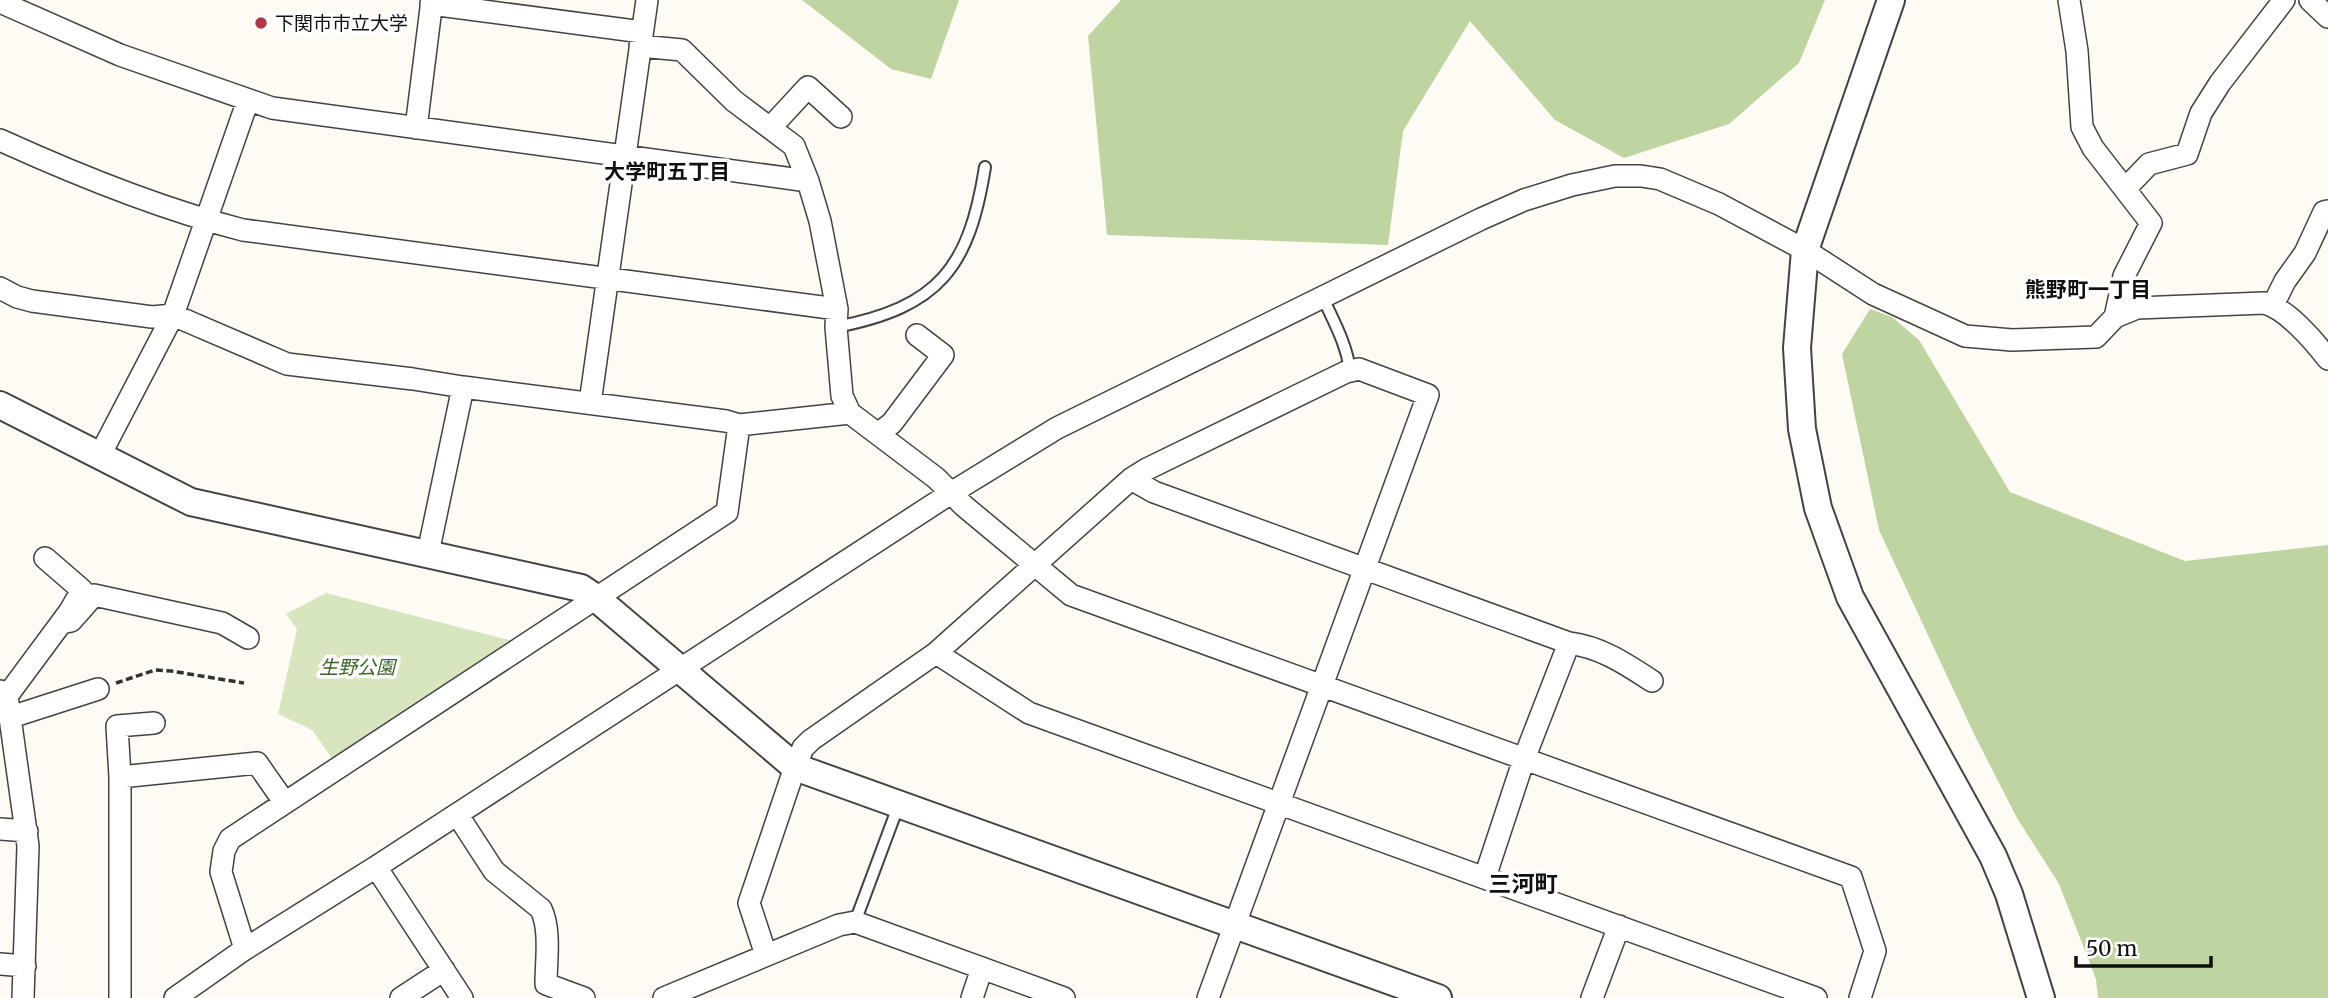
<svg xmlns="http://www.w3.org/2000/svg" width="2328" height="998" viewBox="0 0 2328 998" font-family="Merriweather,'Noto Sans JP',serif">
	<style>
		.green { fill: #d8e6c0 }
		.forest { fill: #bfd5a1 }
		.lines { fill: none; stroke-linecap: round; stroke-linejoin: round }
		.service-casing { stroke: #434343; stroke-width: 14 }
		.minor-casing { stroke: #434343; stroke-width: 24 }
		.tertiary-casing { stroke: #434343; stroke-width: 30 }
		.path { stroke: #323232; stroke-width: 3.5; stroke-dasharray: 7 3.5; stroke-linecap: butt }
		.service { stroke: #fff; stroke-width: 10 }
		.minor { stroke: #fff; stroke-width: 21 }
		.tertiary { stroke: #fff; stroke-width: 26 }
		.poi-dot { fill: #b2364c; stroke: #fff; stroke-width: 2.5 }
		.labels { text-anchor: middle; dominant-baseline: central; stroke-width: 7; stroke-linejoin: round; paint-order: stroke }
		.poi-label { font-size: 19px; fill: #101010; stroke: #fff; text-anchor: start }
		.park-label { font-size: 19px; font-style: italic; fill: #3a6226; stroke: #fff }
		.neighbourhood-label { font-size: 21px; font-weight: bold; fill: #101010; stroke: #fff }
		.quarter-label { font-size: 23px; font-weight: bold; fill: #101010; stroke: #fff }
	</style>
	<rect width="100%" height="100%" fill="#fefbf4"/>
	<path class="green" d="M326 593 513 641 333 760 312 730 278 714 297 629 286 614Z"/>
	<path class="forest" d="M802 0H959L931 79 891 69Z
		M1121 0H1825L1799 63 1729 124 1624 158 1555 120 1470 21 1403 131 1388 245 1107 235 1088 36Z
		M1870 309 1892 317 1919 340 2010 492 2185 561 2328 545V998H2098L2096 979 2059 884 2017 818 1975 736 1879 530 1842 354Z"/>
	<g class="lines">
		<defs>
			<path id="service" d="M1323 298C1334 322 1347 345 1350 371
				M836 327C939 307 969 268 985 167
				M855 922 899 804"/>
			<path id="minor" d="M2069 0 2077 51 2082 127 2093 148 2151 223 2124 276 2115 317
				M2310 0 2328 17
				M0 2 120 55 272 108 808 181
				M431 4 642 32
				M640 46 682 50 734 101 794 146 808 181 820 221 837 309 836 327 842 396 850 413 936 478 964 506 1071 595 1851 877 1875 951 1860 998
				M416 128 432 0
				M770 128 808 87 841 117
				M0 140C77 175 161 209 243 230L837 309
				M2126 188 2149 164 2187 154 2201 113 2220 83 2284 0
				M0 288 17 297 32 301 152 317 173 315 287 364 413 379 463 387 726 421 739 425 850 413
				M2273 305 2285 281 2305 253 2324 212 2328 211
				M590 403 647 0
				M878 434 892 423 943 355 917 335
				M99 457 173 315 248 100
				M1131 479 1154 492 1569 643 1524 759 1485 877
				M428 553 463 387
				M61 623 71 621 94 595 222 623 248 638
				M1569 643C1601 647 1626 664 1652 681
				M936 653 1029 713 1816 998
				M0 691 7 696 28 846 23 998
				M7 696 70 611 82 590 45 558
				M11 717 98 689
				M120 777 257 763 285 803
				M457 814 494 871 541 909C551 930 546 961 546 984L584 998
				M0 829 27 831
				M376 867 462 998
				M245 949 221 872 224 851 230 839 727 512 739 425
				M766 955 749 903 795 767 803 748 811 740 936 653 1131 479 1147 469 1346 372 1359 369 1428 395 1208 998
				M0 964 25 966
				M120 998V777L117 726 154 723
				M175 998 245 949 376 867 951 493 1057 428 1481 219 1524 200 1572 185 1615 176H1641L1660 179 1719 204 1805 250 1873 294 1965 336 2012 340 2096 337 2115 317 2137 308 2264 303C2286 308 2314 341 2328 359
				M401 998 444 970
				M664 998 839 925 855 922 1064 998
				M972 998 982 968
				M1592 998 1619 926"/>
			<path id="tertiary" d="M1891 0 1805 250 1797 348 1802 429 1818 508 1850 597 1993 856 2009 894 2041 998
				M0 405 191 502 581 588 596 598 795 767 1438 998"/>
		</defs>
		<use href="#service" class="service-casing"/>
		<use href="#minor" class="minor-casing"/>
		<use href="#tertiary" class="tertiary-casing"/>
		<path class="path" d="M116 683 155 670 171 671 244 683"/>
		<use href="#service" class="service"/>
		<use href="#minor" class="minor"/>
		<use href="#tertiary" class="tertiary"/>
	</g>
	<circle class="poi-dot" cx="261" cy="23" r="7"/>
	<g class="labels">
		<g class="poi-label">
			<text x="275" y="23">下関市市立大学</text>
		</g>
		<g class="park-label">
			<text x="357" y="667">生野公園</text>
		</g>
		<g class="neighbourhood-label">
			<text x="667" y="171">大学町五丁目</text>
			<text x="2088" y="289">熊野町一丁目</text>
		</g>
		<g class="quarter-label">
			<text x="1523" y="883">三河町</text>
		</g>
	</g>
	<path d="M2076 956v10h135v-10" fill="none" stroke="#101010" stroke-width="3.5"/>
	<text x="2086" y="956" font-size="21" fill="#101010" stroke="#ffffff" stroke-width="5" paint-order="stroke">50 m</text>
</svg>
